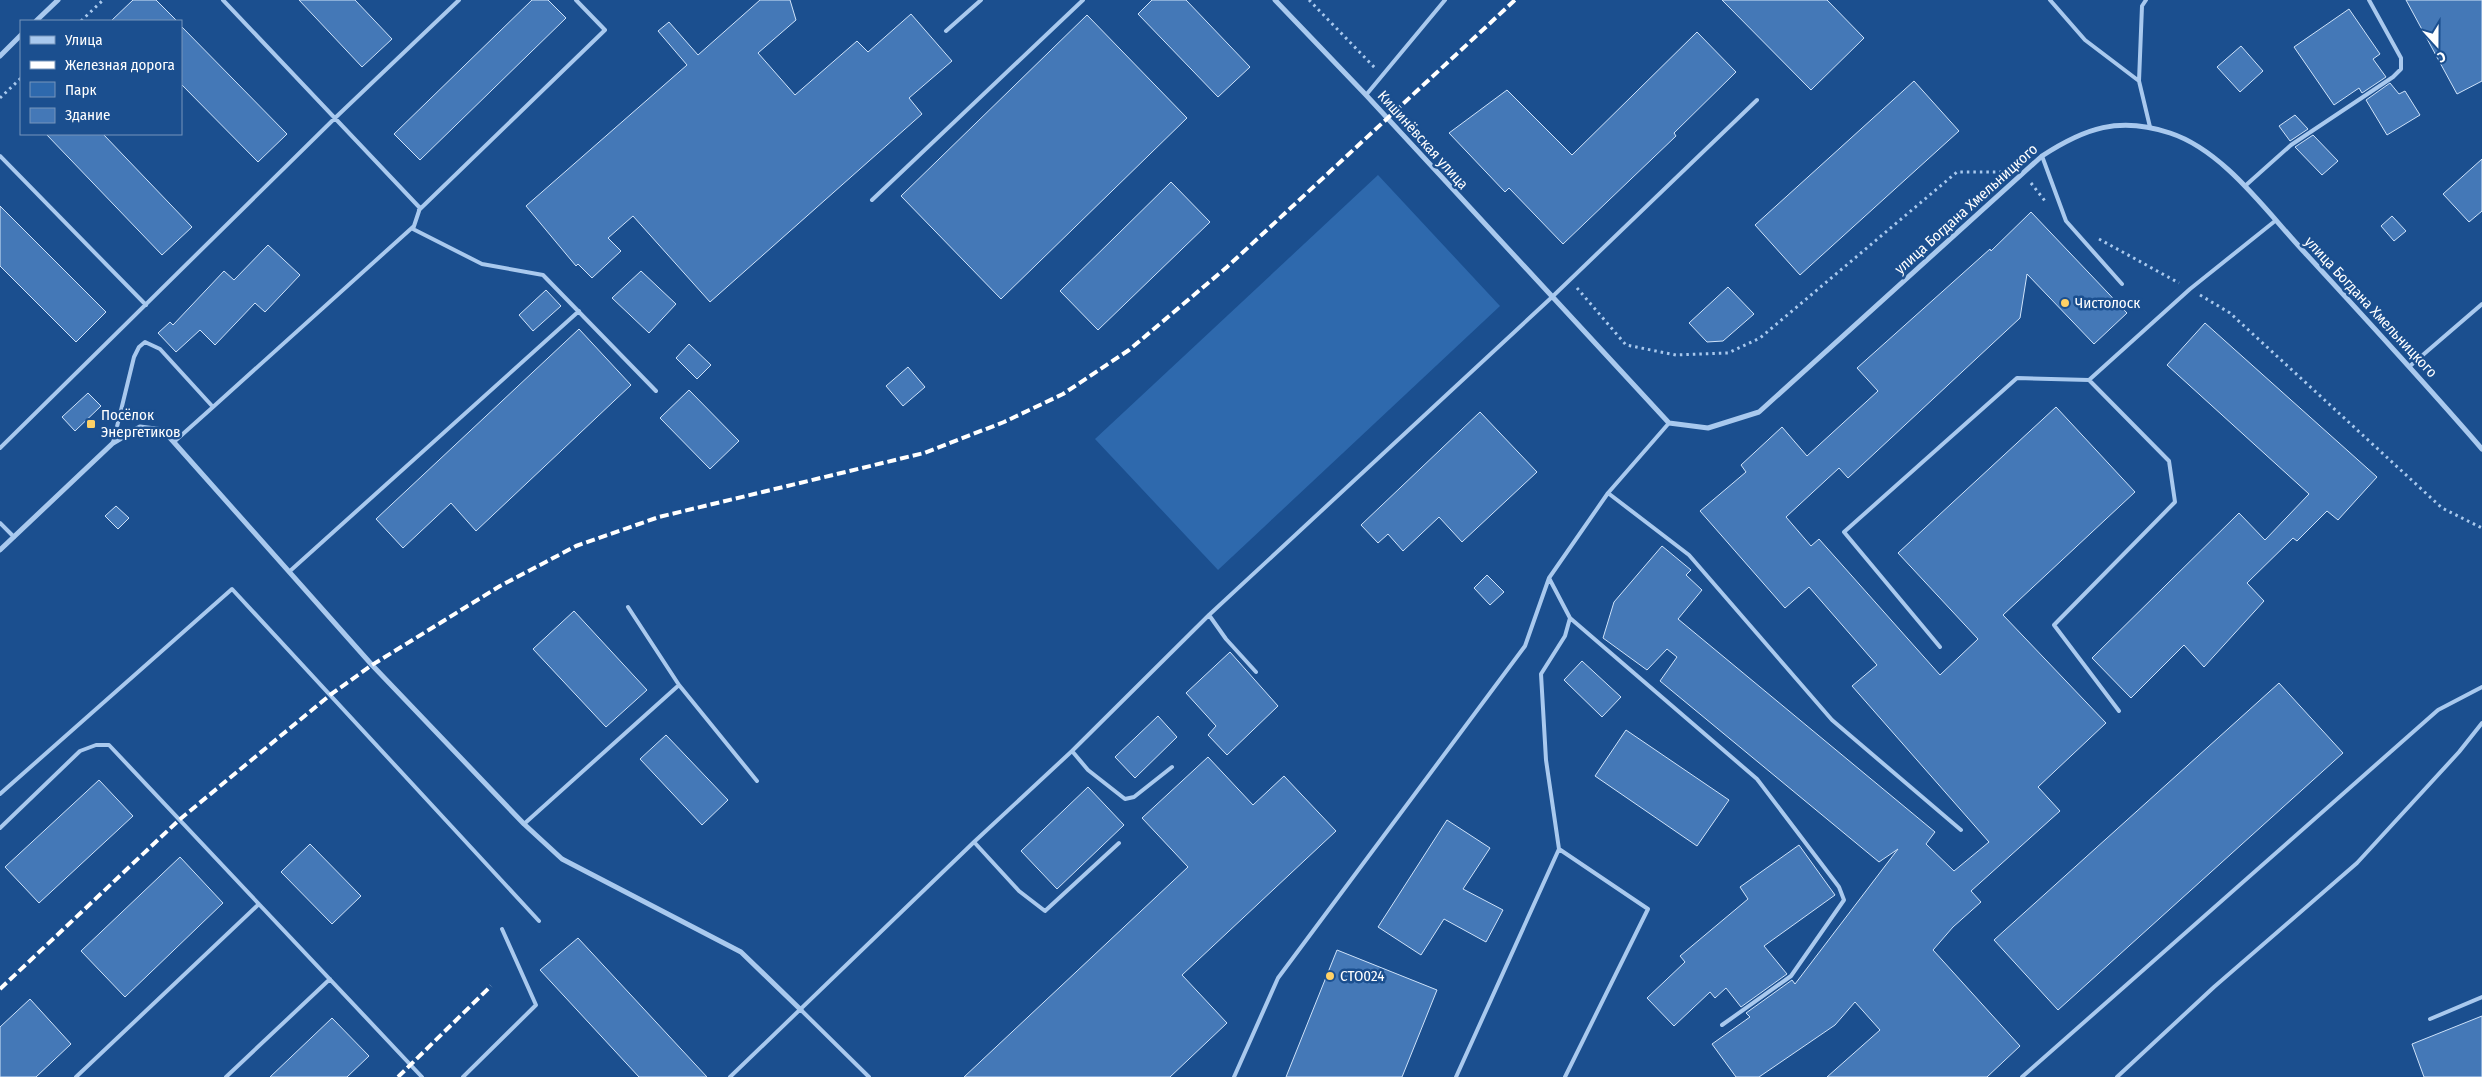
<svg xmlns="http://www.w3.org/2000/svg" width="2482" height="1077" viewBox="0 0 2482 1077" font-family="'Fira Sans Condensed',sans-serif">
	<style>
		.green { fill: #2e69ad }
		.building { fill: #4478b7; stroke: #cfe3fa }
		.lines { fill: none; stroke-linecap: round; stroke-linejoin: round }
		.path { stroke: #a9c9ee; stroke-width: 3; stroke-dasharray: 2.5 4; stroke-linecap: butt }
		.lane { stroke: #a9c9ee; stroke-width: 4 }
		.street { stroke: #a9c9ee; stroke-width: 5 }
		.rail { stroke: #fff; stroke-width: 4; stroke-dasharray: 9 4; stroke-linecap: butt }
		.poi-dot { fill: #ffd166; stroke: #1b4f8f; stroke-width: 2 }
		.labels { text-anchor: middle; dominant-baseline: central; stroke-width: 5; stroke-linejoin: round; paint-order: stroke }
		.street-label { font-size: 15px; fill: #fff; stroke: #1b4f8f }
		.poi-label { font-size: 15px; fill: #fff; stroke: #1b4f8f; text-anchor: start }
	</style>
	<rect width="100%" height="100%" fill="#1b4f8f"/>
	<path class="green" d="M1378 175 1500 306 1218 570 1095 439Z"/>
	<path class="building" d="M133 0H156L177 21H111Z
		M299 0H355L392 39 362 67Z
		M532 0H548L566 18 420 160 394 134Z
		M760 0H790L796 20 758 53 795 95 857 41 868 52 911 14 952 61 909 98 922 114 710 302 633 216 608 238 621 251 592 278 578 264 576 266 526 206 687 65 658 31 669 22 698 55Z
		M1152 0H1186L1250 67 1218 97 1138 14Z
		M1722 0H1827L1864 38 1811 90Z
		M2406 0H2482V81L2457 94Z
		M2349 9 2380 54 2373 59 2386 77 2362 93 2359 88 2334 105 2294 47Z
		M1087 15 1187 118 1001 299 901 196Z
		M181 26 287 134 258 162 181 84Z
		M1697 32 1736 72 1674 133 1676 136 1563 244 1509 188 1505 192 1449 133 1507 90 1572 155Z
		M2241 46 2263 71 2240 92 2217 67Z
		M1914 81 1959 131 1800 275 1755 225Z
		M2390 83 2399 94 2405 91 2420 115 2387 135 2366 100Z
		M2295 115 2308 129 2290 141 2279 126Z
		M46 134H103L192 227 162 255Z
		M2313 135 2338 161 2322 175 2295 147Z
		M2482 159V211L2469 222 2443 194Z
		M1171 182 1210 222 1098 330 1060 291Z
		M0 206 106 312 76 342 0 266Z
		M2031 212 2127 313 2094 344 2027 274 2020 318 1848 478 1839 468 1786 517 1811 546 1819 539 1940 675 1978 639 1898 553 2056 407 2135 492 2003 615 2106 723 2038 787 2060 811 1971 891 1981 902 1953 927 1933 950 2020 1046 1987 1077H1827L1880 1030 1855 1002 1835 1025 1759 1077H1736L1712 1044 1750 1017 1746 1013 1792 980 1795 984 1898 849 1879 862 1660 681 1677 657 1667 649 1647 670 1603 638 1614 602 1662 546 1691 570 1686 575 1702 590 1678 619 1935 832 1926 844 1954 871 1989 842 1852 686 1877 665 1809 587 1785 608 1700 511 1746 472 1741 465 1782 427 1807 456 1878 391 1857 368 1990 249 1991 251Z
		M2392 216 2406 231 2394 241 2381 226Z
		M268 245 300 275 265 312 255 303 215 345 200 330 176 352 158 333 170 322 173 325 224 271 234 280Z
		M641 271 676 304 649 333 612 298Z
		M1728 287 1754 314 1723 341 1707 342 1689 323Z
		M546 290 561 306 533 331 519 315Z
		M2205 323 2377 477 2338 520 2327 511 2297 541 2293 538 2247 583 2264 601 2204 667 2184 645 2131 698 2092 658 2239 513 2265 540 2309 494 2167 365Z
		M579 329 631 385 476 531 451 503 403 548 376 519Z
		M689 344 711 365 697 379 676 358Z
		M908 367 925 387 903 406 886 386Z
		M689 390 739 441 710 469 660 418Z
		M88 393 101 406 75 431 62 417Z
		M1480 412 1537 472 1462 542 1439 517 1403 551 1388 534 1378 543 1361 525Z
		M116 506 129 518 118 529 105 516Z
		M1487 575 1504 592 1490 605 1474 588Z
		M574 611 647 690 606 727 533 649Z
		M1230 652 1278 706 1227 755 1208 735 1216 726 1186 693Z
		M1582 661 1621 697 1602 717 1564 680Z
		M2279 683 2343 753 2058 1010 1994 940Z
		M1158 716 1177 737 1135 778 1115 757Z
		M1626 730 1729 800 1697 846 1595 776Z
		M666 735 728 800 702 825 640 759Z
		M1208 757 1253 805 1284 776 1336 831 1182 975 1227 1023 1170 1077H964L1188 867 1142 818Z
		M99 780 133 816 39 903 5 867Z
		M1088 787 1124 825 1057 889 1021 851Z
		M1447 820 1490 848 1463 889 1503 910 1486 942 1444 919 1421 955 1378 927Z
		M310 844 361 896 332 924 281 872Z
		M1799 845 1835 895 1764 946 1787 974 1741 1007 1726 988 1715 998 1710 992 1674 1026 1647 998 1685 962 1680 956 1748 899 1740 887Z
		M180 857 223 903 125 997 81 951Z
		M578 938 707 1077H639L540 970Z
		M1337 950 1437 990 1402 1077H1286Z
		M30 999 71 1044 36 1077H0V1027Z
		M2482 1016V1077H2424L2412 1044Z
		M332 1018 369 1056 347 1077H270Z"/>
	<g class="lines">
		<path class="path" d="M1309 0 1375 68
			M81 21 103 0
			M0 98 21 78
			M2031 183 2045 201
			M2099 239 2179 283
			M1577 288 1626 345 1676 355 1728 353 1760 338 1957 172H2005
			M2200 295 2230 313 2442 508 2482 528"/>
		<path class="lane" d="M223 0 420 208 413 229 482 264 543 275 656 391
			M2050 0 2085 40 2139 81
			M2146 0 2142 6 2139 81 2150 127
			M946 31 981 0
			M1366 95 1445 0
			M0 156 146 305
			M2042 156 2066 221 2122 284
			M2245 186 2291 145 2393 77 2401 69V58L2369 0
			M872 200 1083 0
			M419 210 605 30 576 0
			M2410 366 2482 304
			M213 407 414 226
			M113 443 134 357 139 347 145 342 160 349 213 407 175 441
			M0 448 334 119 459 0
			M1608 493 1689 555 1832 720 1961 830
			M0 523 14 537
			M290 571 579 311
			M1549 578 1570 618 1757 779 1839 887 1844 900 1791 976 1722 1025
			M1209 615 1226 639 1256 672
			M1940 647 1844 532 2017 378 2089 380
			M679 685 757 781
			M2119 711 2054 625 2175 502 2169 461 2089 380 2190 289 2275 221
			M1072 751 1088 770 1125 799 1134 797 1172 767
			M0 794 232 589 539 921
			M524 824 679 685 628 607
			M0 828 80 751 96 745H109L422 1077
			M974 842 1019 891 1045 911 1119 843
			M1559 849 1648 909 1565 1077
			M801 1010 869 1077
			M2430 1019 2482 997
			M76 1077 259 904
			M226 1077 330 979
			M463 1077 536 1005 502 929
			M730 1077 974 842 1072 751 1209 615 1551 298 1757 100
			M1234 1077 1278 978 1525 646 1549 578 1608 493 1669 423
			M1456 1077 1559 849 1546 760 1541 674 1565 636 1570 618
			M2022 1077 2438 710 2482 687
			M2117 1077 2214 987 2357 863 2459 752 2482 723"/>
		<path class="street" d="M1275 0 1366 95 1669 423 1708 428 1759 412 2042 156C2085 128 2119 116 2170 133 2225 151 2268 214 2307 255 2366 319 2425 383 2482 449
			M36 21 58 0
			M0 56 21 35
			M0 550 113 443 140 427 163 430 372 665 524 824 562 859 741 952 801 1010"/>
		<path class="rail" d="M0 989 179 820 330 695 372 665 500 586 576 546 659 517 924 453 1004 422 1063 394 1129 350 1227 267 1515 0
			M398 1077 491 986"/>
	</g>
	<g class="poi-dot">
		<circle cx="2065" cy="303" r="5"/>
		<rect x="86" y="419" width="10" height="10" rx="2.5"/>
		<circle cx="1330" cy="976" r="5"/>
	</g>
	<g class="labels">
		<g class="street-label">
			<text transform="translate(1423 140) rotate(48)">Кишинёвская улица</text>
			<text transform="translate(1966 209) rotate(-42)">улица Богдана Хмельницкого</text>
			<text transform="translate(2371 307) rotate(47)">улица Богдана Хмельницкого</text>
		</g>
		<g class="poi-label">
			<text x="2075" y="303">Чистолоск</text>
			<text x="101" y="415">Посёлок<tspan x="101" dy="17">Энергетиков</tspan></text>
			<text x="1340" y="976">СТО024</text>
		</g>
	</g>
	<rect x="20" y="20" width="162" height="115" fill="#1b4f8f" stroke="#7695bc"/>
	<rect x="30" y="36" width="25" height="8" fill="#a9c9ee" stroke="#7695bc"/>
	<text x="65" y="45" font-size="15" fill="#ffffff">Улица</text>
	<rect x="30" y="61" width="25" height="8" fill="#ffffff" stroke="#7695bc"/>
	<text x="65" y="70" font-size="15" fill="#ffffff">Железная дорога</text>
	<rect x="30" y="82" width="25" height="15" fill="#2e69ad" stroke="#7695bc"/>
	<text x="65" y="95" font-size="15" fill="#ffffff">Парк</text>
	<rect x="30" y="108" width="25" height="15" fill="#4478b7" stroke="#7695bc"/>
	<text x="65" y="120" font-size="15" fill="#ffffff">Здание</text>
	<g transform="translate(2437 45) rotate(159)" stroke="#1b4f8f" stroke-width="4" paint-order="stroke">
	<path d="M0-4L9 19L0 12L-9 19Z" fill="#ffffff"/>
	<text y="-8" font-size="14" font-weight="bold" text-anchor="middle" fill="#ffffff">С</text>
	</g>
</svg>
